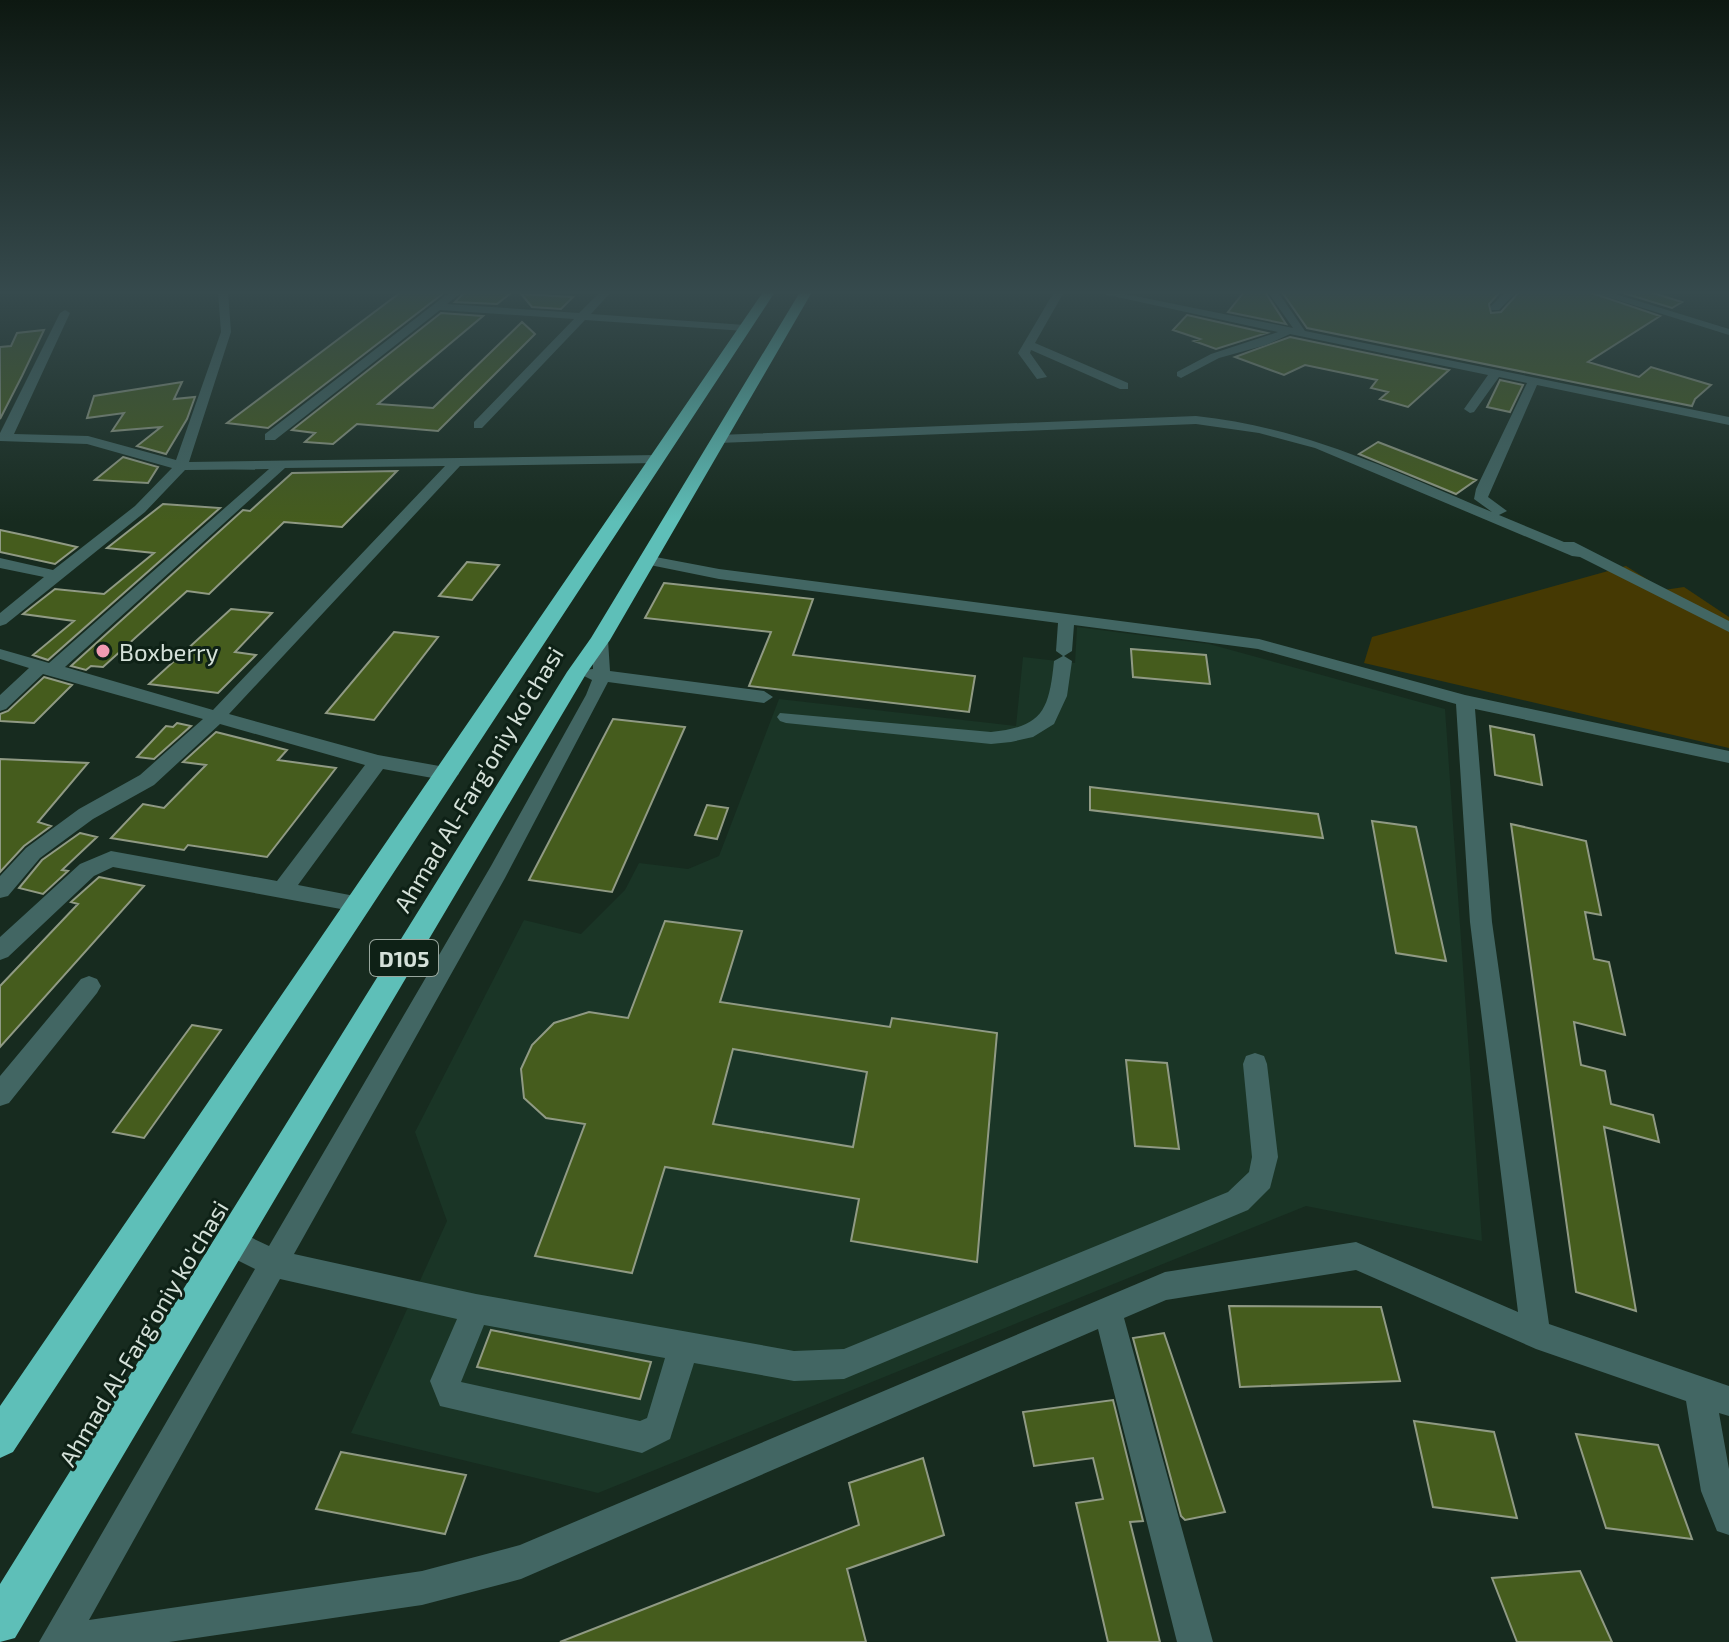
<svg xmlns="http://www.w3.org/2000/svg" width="1729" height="1642" viewBox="0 0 1729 1642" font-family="'Exo 2',sans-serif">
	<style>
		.built { fill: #1a3526 }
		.green { fill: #453903 }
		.building { fill: #455c1d; stroke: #909a84; stroke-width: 2; fill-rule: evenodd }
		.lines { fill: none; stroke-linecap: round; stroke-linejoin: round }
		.minor { fill: #426663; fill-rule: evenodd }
		.highway { fill: #5ebfb8; fill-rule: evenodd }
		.poi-dot { fill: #f19ab2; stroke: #0e2116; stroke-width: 3 }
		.labels { text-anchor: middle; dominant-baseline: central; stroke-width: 6; stroke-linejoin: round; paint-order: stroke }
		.shield { fill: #0e2116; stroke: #99a79e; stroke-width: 2 }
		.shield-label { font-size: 22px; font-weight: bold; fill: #d5e1d9 }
		.poi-label { font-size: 24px; fill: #d5e1d9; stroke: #0e2116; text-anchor: start }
		.street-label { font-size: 24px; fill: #d5e1d9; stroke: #0e2116 }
	</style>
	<rect width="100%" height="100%" fill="#172b1f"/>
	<path class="built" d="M1077 627 1209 644 1445 709 1482 1241 1306 1206 598 1493 351 1433 447 1221 415 1132 524 920 581 934 625 890 639 863 688 869 719 856 779 699 1016 726 1023 657 1075 663Z"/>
	<path class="green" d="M1626 566 1664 590 1684 587 1729 617V748L1364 663 1372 637Z"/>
	<path class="building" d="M401 292H445L268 428 227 423Z
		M465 292H512L497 304 455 302Z
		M1244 292H1265L1286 324 1228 312Z
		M1282 292H1500L1489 304 1491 313 1501 312 1519 292H1589L1660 316 1588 362 1639 377 1651 367 1711 385 1695 399 1692 406 1307 328Z
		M1620 292H1650L1682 302 1672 308Z
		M521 294 573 297 561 309 532 307Z
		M441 313 483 316 378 404 433 408 522 322 535 334 438 431 357 424 333 444 305 442 315 433 292 430Z
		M1187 315 1267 333 1216 349 1194 341 1200 339 1173 330Z
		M44 330 22 376 0 419V347L11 346 17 333Z
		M1290 337 1449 370 1408 407 1380 399 1388 392 1371 388 1377 380 1305 365 1284 375 1235 357Z
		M1500 380 1523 385 1510 412 1487 407Z
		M182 382 174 399 195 397 187 419 166 454 137 446 161 427 112 431 124 413 87 418 94 396Z
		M1378 442 1476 480 1456 494 1359 454Z
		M123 457 158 467 148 483 95 480Z
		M397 471 342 527 284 522 209 594 187 591 103 667 91 666 86 670 71 666 243 510 250 511 292 473Z
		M163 504 220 508 48 660 33 655 74 621 23 614 55 589 104 594 154 553 107 548Z
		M0 530 33 537 77 547 55 564 0 552Z
		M467 562 499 565 472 600 439 596Z
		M664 583 813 599 793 655 975 676 969 712 749 686 771 632 645 618Z
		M231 609 272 613 235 652 256 655 218 693 149 684Z
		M394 632 438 637 374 720 326 713Z
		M1131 649 1206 655 1210 684 1133 677Z
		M44 677 72 685 34 723 0 721V714L8 711Z
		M613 719 685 727 612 892 529 880Z
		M177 723 191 726 154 759 137 757 166 726 173 727Z
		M1490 726 1534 735 1542 785 1495 775Z
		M216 732 287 750 278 760 336 768 267 857 188 845 184 850 111 838 143 804 164 808 206 765 183 762Z
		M0 759 88 763 38 822 51 826 24 846 0 872Z
		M1090 787 1318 814 1323 838 1090 810Z
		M707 805 728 808 717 839 695 835Z
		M1372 821 1416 827 1446 961 1396 953Z
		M1511 824 1586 841 1601 915 1585 912 1594 959 1609 962 1625 1035 1574 1022 1581 1065 1605 1071 1611 1104 1653 1115 1659 1142 1604 1127 1636 1311 1576 1292Z
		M80 833 97 837 62 870 68 871 43 894 19 888 42 860Z
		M99 877 144 886 0 1047V986L78 904 71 902Z
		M665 921 742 931 720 1002 890 1027 892 1018 997 1033 977 1262 851 1241 859 1199 665 1167 632 1273 535 1256 585 1124 546 1118 524 1098 521 1069 532 1045 554 1023 589 1012 628 1018ZM733 1049 867 1072 853 1147 713 1124Z
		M192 1025 221 1030 144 1138 113 1132Z
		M1126 1060 1167 1063 1179 1149 1135 1146Z
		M1229 1306 1381 1307 1400 1381 1240 1387Z
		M491 1330 651 1362 640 1399 477 1367Z
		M1164 1333 1225 1512 1185 1520 1181 1516 1133 1338Z
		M1113 1400 1143 1521 1130 1522 1160 1642H1108L1076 1503 1103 1499 1093 1458 1034 1466 1023 1412Z
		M1414 1421 1494 1432 1517 1518 1433 1507Z
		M1576 1434 1658 1445 1692 1539 1606 1528Z
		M341 1452 466 1475 445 1534 316 1509Z
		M923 1458 944 1535 847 1569 866 1642H560L859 1525 849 1483Z
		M1580 1571 1612 1642H1517L1492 1578Z"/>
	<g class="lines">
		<path class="minor" d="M218 292H228L231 332 189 462 658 455 665 459 658 463 460 466 229 714 378 755 456 769 459 774 449 781 383 769 298 885 365 898 368 904 365 910 357 912 113 867 94 876 8 957 0 960V937L80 864 111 851 277 881 365 765 220 724 154 785 93 819 40 858 8 896 0 898V876L26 848 79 809 140 775 203 719 43 674 6 709 0 711V695L29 668 0 659V649L49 663 269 469 185 470 145 512 6 624 0 626V613L44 577 0 568V558L53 570 135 506 172 468 87 444 0 441V433L60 313 65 310 70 313 14 434 88 436 176 460 221 332ZM445 466 213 710 65 667 285 468Z
			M450 292H462L447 304 579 313 600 292H611L591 314 745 325 750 328 745 331 585 320 482 428H474V422L574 319 440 310 275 440H265V434Z
			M1054 292H1064L1035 343 1128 383V389H1120L1031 350 1030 353 1047 377 1037 379 1018 353Z
			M1094 292H1115L1293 328 1268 292H1278L1305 331 1729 417V425L1537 385 1488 497 1507 511 1499 515 1564 542H1574L1729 621V632L1580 557 1572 556 1315 448 1259 433 1196 424 718 443 712 439 718 435 1196 416C1307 428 1391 470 1492 512L1474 499 1476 489 1527 383 1499 377 1474 412 1470 413 1464 409 1488 375 1290 334 1266 345 1219 358 1181 378 1177 376V372L1211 354 1278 332Z
			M1505 292H1516L1499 310H1491V306Z
			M1592 292H1609L1729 329V335Z
			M645 555 719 569 1259 639 1465 695 1729 751V763L1475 709 1492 922 1549 1324 1729 1386V1416L1719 1413 1729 1469V1535L1717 1531 1701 1491 1686 1401 1536 1349 1356 1270 1166 1300 1124 1318 1213 1642H1177L1098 1329 521 1579 422 1605 169 1642H39L255 1269 223 1253 219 1243 223 1233 233 1229 269 1246 491 866 586 695 592 680 580 674 583 670 593 669 592 640 600 635 608 640 610 671 764 691 773 697 764 703 608 682 505 878 294 1254 476 1294 794 1351 844 1349 1228 1192 1249 1172 1252 1157 1243 1064 1246 1056 1255 1053 1264 1056 1267 1064 1278 1157 1270 1188 1248 1210 844 1379 794 1381 694 1363 670 1439 642 1453 440 1406 430 1381 457 1319 280 1279 89 1620 422 1571 520 1545 1165 1272 1356 1242 1518 1312 1470 922 1456 704 1258 649 1074 625 1072 651 1064 656 1072 661 1067 696 1054 724 1033 737 1011 742 991 744 786 723 780 721 777 717 780 713 991 732C1043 727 1049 710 1054 661L1063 656 1056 651 1058 623 719 579 640 563V557ZM484 1325 665 1358 647 1418 640 1421 461 1382Z
			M89 976 97 979 101 986 97 993 9 1103 0 1106V1076L81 979Z"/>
		<path class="highway" d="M763 292H775L13 1452 0 1458V1406Z
			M800 292H812L610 640 586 674 15 1638 0 1642V1584L567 672 591 638Z"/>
	</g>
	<linearGradient id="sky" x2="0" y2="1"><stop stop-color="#0d1811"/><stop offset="0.56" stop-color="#364a4d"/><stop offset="1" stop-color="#364a4d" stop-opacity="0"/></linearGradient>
	<rect width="1729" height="522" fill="url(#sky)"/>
	<circle class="poi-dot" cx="103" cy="651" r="8"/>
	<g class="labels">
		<rect class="shield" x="370" y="940" width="68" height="36" rx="6"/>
		<g class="shield-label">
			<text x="404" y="958">D105</text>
		</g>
		<g class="poi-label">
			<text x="119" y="651">Boxberry</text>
		</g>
		<g class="street-label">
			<text transform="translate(478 779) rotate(-59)">Ahmad Al-Farg'oniy ko'chasi</text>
			<text transform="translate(143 1333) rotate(-59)">Ahmad Al-Farg'oniy ko'chasi</text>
		</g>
	</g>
</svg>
